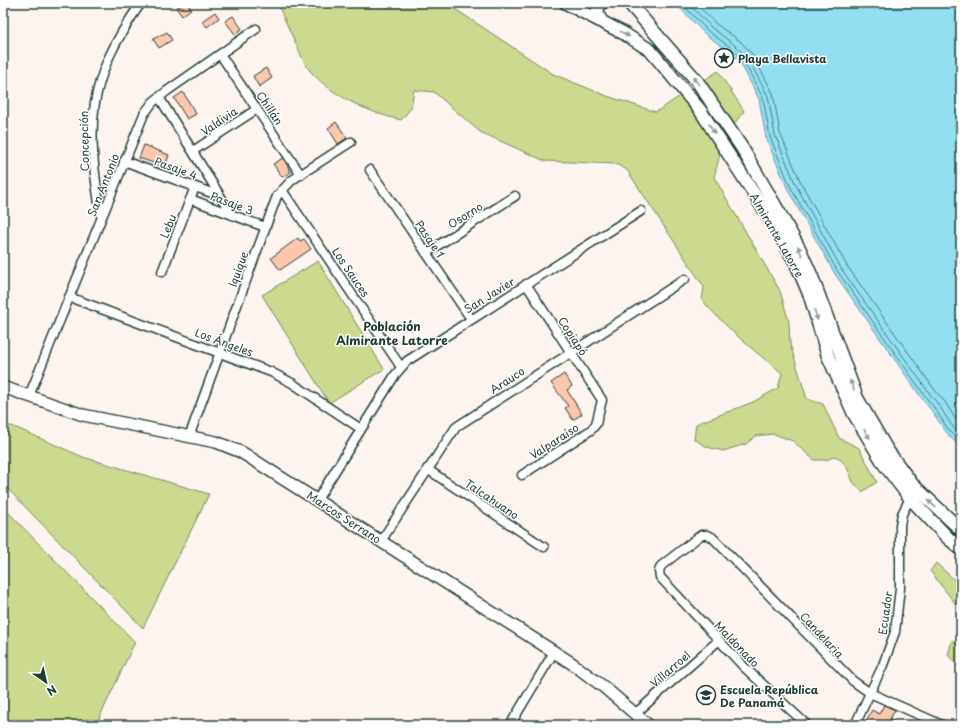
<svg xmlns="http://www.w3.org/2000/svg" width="964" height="728" viewBox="0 0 964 728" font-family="'Playpen Sans',sans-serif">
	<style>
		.green { fill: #cbda8e; stroke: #758c61 }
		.water { fill: #91dff1; stroke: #639ea5 }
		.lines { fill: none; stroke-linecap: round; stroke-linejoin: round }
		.shore { stroke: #4d7e80; stroke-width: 1 }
		.building { fill: #fcc7ad; stroke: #1f3d34 }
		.street-casing { stroke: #1f3d34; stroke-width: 11 }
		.secondary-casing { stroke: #1f3d34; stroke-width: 14 }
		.primary-casing { stroke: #1f3d34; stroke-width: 15 }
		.street { stroke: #fff; stroke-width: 8 }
		.secondary { stroke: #fff; stroke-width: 11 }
		.primary { stroke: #fff; stroke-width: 12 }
		.oneway { fill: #8f9e9a }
		.labels { text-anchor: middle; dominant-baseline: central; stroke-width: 3; stroke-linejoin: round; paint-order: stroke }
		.poi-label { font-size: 11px; font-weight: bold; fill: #1f3d34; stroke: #fff; text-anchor: start }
		.street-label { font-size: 11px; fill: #1f3d34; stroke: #fff }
		.neighbourhood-label { font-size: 12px; font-weight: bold; fill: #1f3d34; stroke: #fff }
	</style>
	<rect width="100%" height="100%" fill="#fef4ef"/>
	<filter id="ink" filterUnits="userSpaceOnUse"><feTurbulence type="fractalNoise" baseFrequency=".025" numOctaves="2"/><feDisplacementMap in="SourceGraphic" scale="8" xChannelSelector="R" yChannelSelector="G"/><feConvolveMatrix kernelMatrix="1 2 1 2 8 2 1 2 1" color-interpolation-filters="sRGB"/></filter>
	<g filter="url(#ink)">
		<path class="green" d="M277 3H446L553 74 607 96 656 112 718 71 744 111 725 136 714 177 780 291 789 322 790 344 807 399 823 404 839 438 859 448 877 482 862 492 853 482 846 465 836 456 826 460H814L793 441 774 434 756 436 746 444 723 451 707 447 694 439 696 424 753 402 778 388 782 373C753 350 726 328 702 300L704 287 627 170 616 164 545 161 480 132 434 92 414 90 411 108 401 120C366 112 328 94 306 66Z
			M318 261 384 369 329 403 262 295Z
			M3 426H12L83 457 209 494 143 628 3 484Z
			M3 507 135 642 96 725H3Z
			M936 563 961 586V626L959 624 958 607 930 571Z
			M952 640 961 648V670L948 655Z"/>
		<path class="water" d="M675 3H961V446C944 436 939 417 925 403L835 274 788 190 766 138 759 99 740 62 730 52 706 35Z"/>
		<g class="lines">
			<path class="shore" d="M681 3 709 32 733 49 743 60 763 98 770 137 791 188 838 272 928 400C940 413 946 432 961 441
				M688 3 712 28 736 46 747 57 768 96 775 135 796 185 842 270 932 397C943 408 950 427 961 436
				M696 3 716 24 740 41 752 54 773 93 780 133 801 183 847 266 937 393 945 402 961 428"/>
		</g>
		<path class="building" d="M184 3H187L191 9 182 16 176 8Z
			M215 12 219 18 207 27 202 21Z
			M233 16 242 29 235 34 225 21Z
			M167 32 172 40 159 48 153 39Z
			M266 68 272 78 259 87 253 76Z
			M183 92 196 114 187 119 174 98Z
			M336 122 347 138 338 144 328 128Z
			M144 145 169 155 165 167 139 158Z
			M283 158 291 172 282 177 273 164Z
			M298 238 300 241 304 239 311 249 280 270 271 258Z
			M564 374 572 386 567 390 582 414 573 420 565 408 568 406 551 383Z
			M884 705 895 710 890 719 901 725H864L872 710 879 714Z"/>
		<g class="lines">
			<defs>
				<path id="street" d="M220 54 301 175
					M159 97 232 215
					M193 151 257 109
					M124 161 220 196
					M370 170 471 319
					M282 190 401 367
					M190 199 265 227
					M101 216C86 124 86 81 141 3
					M426 253 515 196
					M162 272 195 187
					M69 297 271 372 292 383 361 429
					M29 396 144 114 153 102 167 91 256 29
					M189 437 277 196 292 180 351 142
					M427 469 544 547
					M522 475 591 430 596 424 602 400 526 284
					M317 500 395 375 407 361 641 211
					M381 541 456 427 685 279
					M636 713 718 641
					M510 725 554 652
					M807 725 744 667 660 577 659 571 661 566 701 535H707L712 537 853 681 870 693 942 725
					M855 725 883 665 895 632 900 588V525L902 514 910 498"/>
				<path id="secondary" d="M3 387 83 415 216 442 241 452 573 664 605 688 648 725"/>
				<path id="primary" d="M566 3 623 33 650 50 700 110 769 217 796 263 810 296 828 356 854 414 884 464 910 498 948 538 961 549
					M629 3 697 81 742 148 780 214 800 250 812 277 857 398 887 450 912 484 961 530
					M601 21C598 14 595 9 601 3"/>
			</defs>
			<use href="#street" class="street-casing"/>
			<use href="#secondary" class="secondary-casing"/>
			<use href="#primary" class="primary-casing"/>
			<use href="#street" class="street"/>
			<use href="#secondary" class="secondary"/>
			<use href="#primary" class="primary"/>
		</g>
		<defs><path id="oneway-solid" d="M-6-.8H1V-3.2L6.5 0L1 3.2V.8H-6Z"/></defs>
		<g class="oneway">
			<use href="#oneway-solid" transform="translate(625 34) rotate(29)"/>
			<use href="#oneway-solid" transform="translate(696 81) rotate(-127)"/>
			<use href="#oneway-solid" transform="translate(712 129) rotate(57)"/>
			<use href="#oneway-solid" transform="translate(800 251) rotate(-114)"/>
			<use href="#oneway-solid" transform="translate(816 315) rotate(73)"/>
			<use href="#oneway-solid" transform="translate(852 385) rotate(-111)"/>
			<use href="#oneway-solid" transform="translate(867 434) rotate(58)"/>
			<use href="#oneway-solid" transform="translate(932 504) rotate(-137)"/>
		</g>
	</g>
	<defs>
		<symbol id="sight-ring" viewBox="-11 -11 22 22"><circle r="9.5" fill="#fff" stroke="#1f3d34" stroke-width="1.5"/><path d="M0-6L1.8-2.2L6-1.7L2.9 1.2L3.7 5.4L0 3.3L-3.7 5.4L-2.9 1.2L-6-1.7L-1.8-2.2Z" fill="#1f3d34"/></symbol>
		<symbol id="school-ring" viewBox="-11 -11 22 22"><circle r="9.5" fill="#fff" stroke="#1f3d34" stroke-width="1.5"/><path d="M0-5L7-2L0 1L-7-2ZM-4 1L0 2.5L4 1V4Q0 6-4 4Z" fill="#1f3d34"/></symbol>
	</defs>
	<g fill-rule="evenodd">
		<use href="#sight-ring" x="713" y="47" width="22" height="22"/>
		<use href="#school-ring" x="695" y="684" width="22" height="22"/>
	</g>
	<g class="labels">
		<g class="poi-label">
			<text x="738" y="58">Playa Bellavista</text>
			<text x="720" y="689">Escuela República<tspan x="720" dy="13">De Panamá</tspan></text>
		</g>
		<g class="street-label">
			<text transform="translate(270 108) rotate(56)">Chillán</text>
			<text transform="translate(219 121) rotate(-34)">Valdivia</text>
			<text transform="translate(84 141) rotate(-91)">Concepción</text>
			<text transform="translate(176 168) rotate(20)">Pasaje 4</text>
			<text transform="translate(103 185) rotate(-68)">San Antonio</text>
			<text transform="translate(232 203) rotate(21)">Pasaje 3</text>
			<text transform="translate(465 215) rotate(-32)">Osorno</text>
			<text transform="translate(168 226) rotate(-68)">Lebu</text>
			<text transform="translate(777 235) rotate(60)">Almirante Latorre</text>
			<text transform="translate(430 239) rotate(56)">Pasaje 1</text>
			<text transform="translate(238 269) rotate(-70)">Iquique</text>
			<text transform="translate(351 272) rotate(56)">Los Sauces</text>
			<text transform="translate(489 295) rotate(-32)">San Javier</text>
			<text transform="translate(573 336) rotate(57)">Copiapó</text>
			<text transform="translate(224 342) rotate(20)">Los Ángeles</text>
			<text transform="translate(507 380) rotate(-33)">Arauco</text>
			<text transform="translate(554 441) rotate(-33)">Valparaíso</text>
			<text transform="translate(492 499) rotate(34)">Talcahuano</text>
			<text transform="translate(344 517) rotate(33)">Marcos Serrano</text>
			<text transform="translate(885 613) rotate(-82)">Ecuador</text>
			<text transform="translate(822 635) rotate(47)">Candelaria</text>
			<text transform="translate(737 644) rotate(46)">Maldonado</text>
			<text transform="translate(670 669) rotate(-41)">Villarroel</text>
		</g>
		<g class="neighbourhood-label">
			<text x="392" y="326">Población<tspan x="392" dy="14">Almirante Latorre</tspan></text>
		</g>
	</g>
	<rect width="964" height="728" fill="none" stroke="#fff" stroke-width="16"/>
	<rect x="8" y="8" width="948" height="712" fill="none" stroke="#1f3d34" stroke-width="1.5" filter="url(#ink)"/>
	<g transform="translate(46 682) rotate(146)" stroke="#ffffff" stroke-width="3" paint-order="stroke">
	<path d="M0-3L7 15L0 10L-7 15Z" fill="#1f3d34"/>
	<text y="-6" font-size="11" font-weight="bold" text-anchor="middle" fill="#1f3d34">N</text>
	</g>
</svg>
